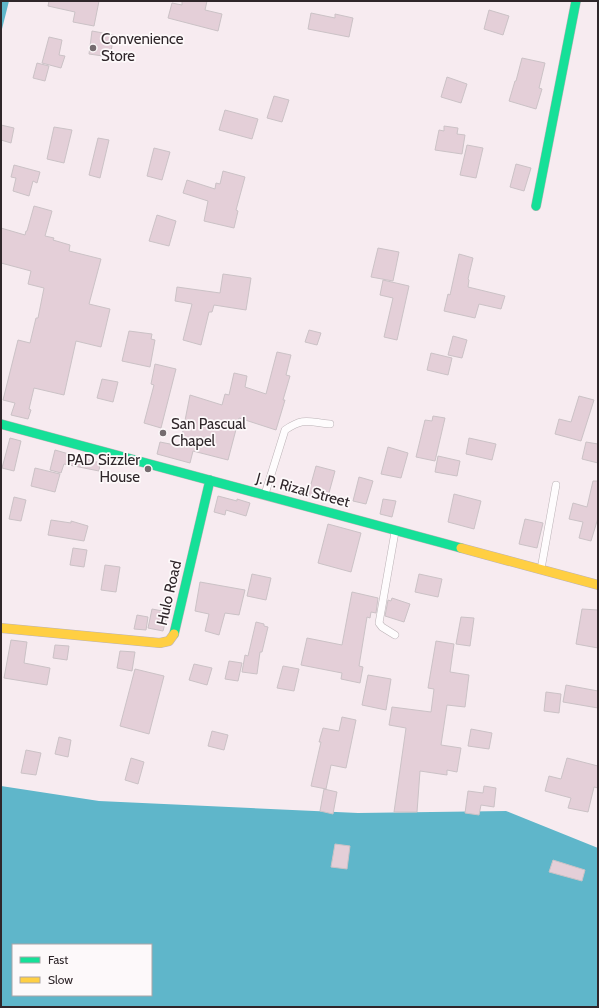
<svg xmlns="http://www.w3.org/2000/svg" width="599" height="1008" viewBox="0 0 599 1008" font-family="Cabin,sans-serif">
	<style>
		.water { fill: #5fb6ca; fill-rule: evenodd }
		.building { fill: #e4cfd8; stroke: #cbc2c6 }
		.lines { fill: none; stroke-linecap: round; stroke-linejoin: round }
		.lane-casing { stroke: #bcb3b7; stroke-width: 8 }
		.fast-casing { stroke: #bcb3b7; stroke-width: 10 }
		.slow-casing { stroke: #bcb3b7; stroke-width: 10 }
		.lane { stroke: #fefcfd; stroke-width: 7 }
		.fast { stroke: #16e098; stroke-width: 9 }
		.slow { stroke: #ffcf43; stroke-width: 9 }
		.poi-dot { fill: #756b6f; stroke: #fdf9fa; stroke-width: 1.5 }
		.labels { text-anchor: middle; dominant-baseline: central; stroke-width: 3.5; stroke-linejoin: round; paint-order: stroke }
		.poi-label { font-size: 15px; fill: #2f262a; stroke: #fdf9fa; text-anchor: start }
		.street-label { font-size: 15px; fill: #2f262a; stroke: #fdf9fa }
	</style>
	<rect width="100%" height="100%" fill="#f7ebf0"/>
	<path class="water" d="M1 1H9L1 33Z
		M1 786 99 801 358 813 506 811 598 848V1007H1ZM13 945H151V995H13Z"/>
	<path class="building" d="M49 1H99L94 26 73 22 75 12 48 6Z
		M182 1H207L205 10 222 14 218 31 168 18 172 3 182 5Z
		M489 10 509 16 503 35 484 29Z
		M311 13 335 18V14L353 18 349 37 308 29Z
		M92 31 114 35 110 57 89 54Z
		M49 37 62 40 59 55 65 56 61 68 42 63Z
		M522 58 545 63 539 88 542 89 536 109 509 101 515 81H516Z
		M37 63 49 66 45 81 33 78Z
		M447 77 467 84 461 103 441 97Z
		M274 96 289 100 282 122 267 118Z
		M225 110 258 119 252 139 219 130Z
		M1 125 14 128 11 143 1 140Z
		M444 126 458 128 457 134 465 135 462 154 435 150 439 130 444 131Z
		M54 127 72 130 64 163 47 159Z
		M98 138 109 140 100 178 89 175Z
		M467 145 483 148 476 178 460 175Z
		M154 148 170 152 162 180 147 176Z
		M516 164 531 168 524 191 510 187Z
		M14 165 40 172 37 183 33 181 29 196 13 191 16 178 11 177Z
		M223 171 245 177 236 210 238 211 234 228 204 221 208 201 183 193 187 180 215 189 216 183 220 184Z
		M34 206 52 211 45 236 54 238 53 240 70 245 69 251 101 259 89 304 110 309 101 347 76 341 64 395 34 388 29 409 31 410 28 419 11 415 15 403 3 400 18 340 30 343 36 318H38L44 288 28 284 31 271 1 263V228L25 235 26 231H27Z
		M157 215 176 221 169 246 149 241Z
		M378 248 399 252 393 281 371 277Z
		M459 254 473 258 468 279 469 280 468 287 505 296 501 309 479 304 475 318 444 311 448 294 450 295Z
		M223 274 251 278 246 310 214 305 212 312H209L201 345 183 340 192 304 175 301 177 287 220 293Z
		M383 280 409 286 397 340 384 337 393 298 380 295Z
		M309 330 321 333 317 345 305 342Z
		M129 331 152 334 151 339 155 340 150 367 122 361Z
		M453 336 467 340 462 358 448 355Z
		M277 352 291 355 286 375 290 376 283 400H285L276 430 239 418 228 460 193 451 190 463 157 454 160 442 180 446 190 395 222 405 225 394 229 395 234 373 247 376 245 387 266 394Z
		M431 353 452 358 448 375 427 370Z
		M155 364 176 369 161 428 144 423 154 385 151 384Z
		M102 379 118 382 113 402 97 398Z
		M579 396 594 400 581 441 555 434 559 419 571 422Z
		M433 416 445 418 435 461 416 457 425 420 432 421Z
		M10 438 21 441 14 471 2 468Z
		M469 438 496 444 492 460 466 454Z
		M586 442 598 444V463L582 459Z
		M388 447 408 453 401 478 381 474Z
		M55 450 100 463 99 471 64 464 61 473 50 470Z
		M438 456 460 461 457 476 435 472Z
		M316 466 335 471 327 500 308 495Z
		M35 468 60 474 55 492 31 486Z
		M359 477 373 481 366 504 353 501Z
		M593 481H598V518L591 541 579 538 583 522 569 519 573 503 587 507Z
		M454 494 481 501 474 529 448 522Z
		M218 496 237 501V499L250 503 246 516 226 510 225 515 214 512Z
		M14 497 26 500 21 521 9 519Z
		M383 499 396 501 392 517 380 514Z
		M525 519 543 523 537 548 519 544Z
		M51 520 71 523V521L88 526 84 541 48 535Z
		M328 524 361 533 351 572 318 563Z
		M73 548 87 550 84 567 70 565Z
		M105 565 120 567 116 592 101 590Z
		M252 574 271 578 266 600 247 596Z
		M419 574 442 579 438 597 415 592Z
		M200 582 245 590 239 615 225 613 219 635 205 631 209 614 195 611Z
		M352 592 378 598 376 613 371 612 370 618 367 617 359 666 363 667 360 683 341 679 342 673 301 665 307 638 342 645Z
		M392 598 410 604 404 622 385 616 388 600 391 601Z
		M152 609 168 612 163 631 148 628Z
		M582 609 598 610V648L576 644Z
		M137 615 148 617 146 630 134 629Z
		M461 617 474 618 470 646 456 644Z
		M256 622 264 624V626L268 627 262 652H260L257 674 242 672 245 655 248 656Z
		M11 640 27 642 24 663 50 668 47 685 4 678Z
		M436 641 454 644 450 672 469 675 465 707 447 705 441 745 461 748 457 772 447 770V775L420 771 417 812H394L406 728 389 725 392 707 431 712 434 689 428 688Z
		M55 645 69 646 67 660 53 658Z
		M120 651 135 652 132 671 117 668Z
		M229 661 242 663 238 681 225 679Z
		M194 664 212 668 207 685 189 680Z
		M283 666 299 669 294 691 277 688Z
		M135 669 164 676 149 734 120 726Z
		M368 675 391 679 386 710 362 705Z
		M566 685 598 691V708L563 702Z
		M546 692 561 694 559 713 544 711Z
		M342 717 356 720 346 768 331 765 326 789 311 786 321 742H319L323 728 339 731Z
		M471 729 492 733 489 749 468 746Z
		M212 731 228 735 224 750 208 746Z
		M59 737 71 740 68 757 55 754Z
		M26 750 41 753 36 775 21 773Z
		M131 758 144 762 138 784 125 780Z
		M567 758 598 766V788L594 787 588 812 568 808 571 798 545 791 549 776 561 779Z
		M484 786 496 788 494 807 481 805 479 815 465 813 468 791 483 793Z
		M324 789 337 792 333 814 320 811Z
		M335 844 350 846 347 869 331 867Z
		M553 860 585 870 582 881 549 872Z"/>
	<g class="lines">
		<defs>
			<path id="lane" d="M265 494 285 430C304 417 308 422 330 424
				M395 532 379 623 382 627 395 635
				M541 569 556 485"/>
			<path id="fast" d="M536 206 576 1
				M1 424 461 548
				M174 634 210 480"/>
			<path id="slow" d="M461 548 598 585
				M1 628 160 643 169 641 174 634"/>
		</defs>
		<use href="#lane" class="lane-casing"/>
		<use href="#fast" class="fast-casing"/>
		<use href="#slow" class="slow-casing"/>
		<use href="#lane" class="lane"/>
		<use href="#fast" class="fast"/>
		<use href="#slow" class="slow"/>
	</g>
	<g class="poi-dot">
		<circle cx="93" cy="48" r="4"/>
		<circle cx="163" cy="433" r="4"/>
		<circle cx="148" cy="469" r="4"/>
	</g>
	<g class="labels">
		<g class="poi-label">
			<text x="101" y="39">Convenience<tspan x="101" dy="17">Store</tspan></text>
			<text x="171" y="424">San Pascual<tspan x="171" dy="17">Chapel</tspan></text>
			<text x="140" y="460" text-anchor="end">PAD Sizzler<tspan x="140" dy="17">House</tspan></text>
		</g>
		<g class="street-label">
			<text transform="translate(303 490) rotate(15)">J. P. Rizal Street</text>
			<text transform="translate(169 593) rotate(-77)">Hulo Road</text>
		</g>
	</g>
	<rect width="599" height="1008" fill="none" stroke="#2f262a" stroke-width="4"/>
	<rect x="12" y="944" width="140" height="52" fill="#fdf9fa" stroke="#aba5a7"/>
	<rect x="20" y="957" width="20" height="6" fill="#16e098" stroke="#aba5a7"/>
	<text x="48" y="964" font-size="12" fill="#2f262a">Fast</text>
	<rect x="20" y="977" width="20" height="6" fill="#ffcf43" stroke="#aba5a7"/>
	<text x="48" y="984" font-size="12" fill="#2f262a">Slow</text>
</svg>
